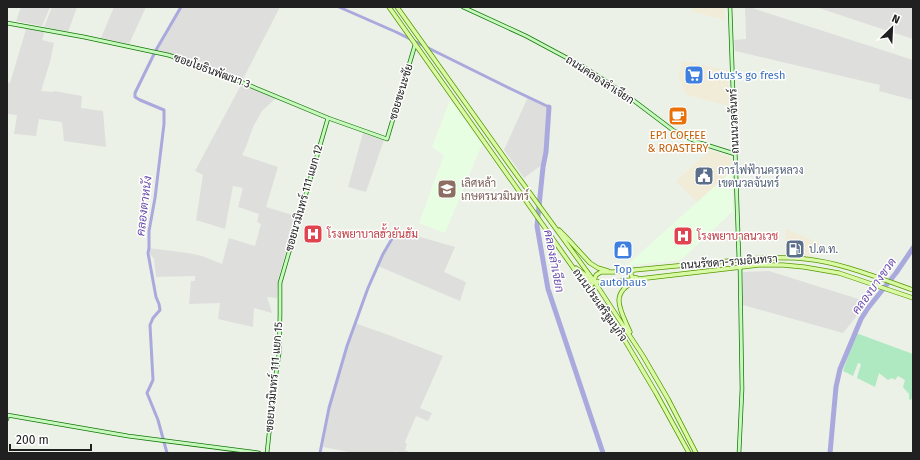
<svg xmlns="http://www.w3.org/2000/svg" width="920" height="460" viewBox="0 0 920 460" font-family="'Fira Sans',Sarabun,sans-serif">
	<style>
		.residential { fill: #dededd }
		.commercial { fill: #f0ecd7 }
		.education { fill: #e8fee3 }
		.grass { fill: #afe9c1 }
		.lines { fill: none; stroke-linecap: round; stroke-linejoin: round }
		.canal { stroke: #aaa9dd; stroke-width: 3 }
		.river { stroke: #aaa9dd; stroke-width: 5 }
		.secondary-casing { stroke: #137708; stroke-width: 4.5 }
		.primary-casing { stroke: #549904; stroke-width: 5 }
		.secondary { stroke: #c7f8be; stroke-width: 3 }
		.primary { stroke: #daf9a4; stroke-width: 3.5 }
		.labels { text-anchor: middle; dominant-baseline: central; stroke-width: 3; stroke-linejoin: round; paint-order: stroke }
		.street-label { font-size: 11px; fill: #202020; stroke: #fff }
		.shop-label { font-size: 11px; fill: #366cbe; stroke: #fff; text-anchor: start }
		.food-label { font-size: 11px; fill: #c56008; stroke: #fff }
		.service-label { font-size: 11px; fill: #4e5e75; stroke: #fff; text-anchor: start }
		.education-label { font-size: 11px; fill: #785e54; stroke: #fff; text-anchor: start }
		.health-label { font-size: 11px; fill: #be3a42; stroke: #fff; text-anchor: start }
		.water-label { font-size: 12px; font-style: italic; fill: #6b4fae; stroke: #fff }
	</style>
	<rect width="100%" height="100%" fill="#ecf1e7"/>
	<path class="residential" d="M21 7H50L42 26 16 21Z
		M52 7H77L68 32 44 27Z
		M114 7H146L129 44 101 38Z
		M182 7H280L243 79 226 72 183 58 157 51Z
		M745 7H749L913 60V100L879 91 880 85 735 51 734 40 746 39Z
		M816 7H913V39L864 23Z
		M27 26 45 30 42 40 54 43 50 62 41 91 53 92 54 91 82 96 81 108 103 111 106 147 64 141 62 122 39 119 36 136 14 134 17 115 7 114V82L10 83Z
		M242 83 276 98 262 111 253 127 246 147 242 155 278 167 266 207 296 216 278 280 277 298 267 297 272 313 254 308 253 327 218 319 220 303 189 304 191 281H195V276L156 277 154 259 150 254 149 248 188 253 202 256 222 264 229 238 255 246 261 224 257 222 259 214 238 207 243 188 233 186 225 229 196 220 203 175 195 171Z
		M528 97 549 107 546 152 543 164 524 178 504 150Z
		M363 133 384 140 366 192 348 187Z
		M396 230 455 247 444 272 466 282 460 301 378 266 393 237Z
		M769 271 868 302 843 333 743 305V272Z
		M355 323 377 331H378L443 356 420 408 432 413 428 421 416 416 405 442 407 444 405 450 411 453H401L396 451V453H354L323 447 328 417 338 375Z"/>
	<path class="commercial" d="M693 7H724L725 20 691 11Z
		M682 61 728 70 729 106 687 95 680 81H678Z
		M710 150 731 157 732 171 697 202 676 181Z
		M786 229 819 243 813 258 785 255Z"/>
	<path class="education" d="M450 100 482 144 445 233 419 223 444 155 432 147Z
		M732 171 733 211 681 260 626 266Z"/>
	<path class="grass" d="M856 333 913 354V395L911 400 909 399V394L903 387 905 380 898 376 895 380 892 378 888 380 879 373 875 387 857 378 861 364 858 363 853 376 843 371Z"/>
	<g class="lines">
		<path class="canal" d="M339 7 396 32 509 88 549 107
			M167 453 158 420 147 393 153 380 150 325 153 318 160 310 159 304 156 297 148 253 149 248V231L155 198 164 124V110L140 100 135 97V93L156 50 181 7
			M320 453 329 408 347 346 368 288 383 254 393 237"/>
		<path class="river" d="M549 107 546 152 543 167 537 226 548 289 603 453
			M830 453 836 387 840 369 861 319 868 308 896 273 913 248"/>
		<defs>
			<path id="secondary" d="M463 7 526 36 582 66 625 94 674 131 697 142 735 154
				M730 7 739 260
				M7 23 84 37 168 55 200 65 328 118 387 139 415 45
				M7 419V415L128 436 259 453
				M267 453 274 387 279 354 280 315V283L328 118
				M739 453 742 389 740 267"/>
			<path id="primary" d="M389 7 586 286 618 329 627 344 656 393 689 453
				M397 7 511 167 594 281 643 356 668 399 696 453
				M559 230 566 237 590 263 598 268 608 271
				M576 268 592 280
				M634 270 631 272V275L632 277 637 278
				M581 277 589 281H594L604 283 759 265H783L804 267 839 273 913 298
				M593 292C589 285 592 286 594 280 595 279 595 277 596 275L601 272H613L760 258C775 258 791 257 806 259 843 263 878 278 913 290
				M630 332C621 311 608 293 636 281"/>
		</defs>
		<use href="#secondary" class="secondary-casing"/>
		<use href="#primary" class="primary-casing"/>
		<use href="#secondary" class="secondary"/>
		<use href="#primary" class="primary"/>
	</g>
	<defs>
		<symbol id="supermarket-square" viewBox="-11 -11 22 22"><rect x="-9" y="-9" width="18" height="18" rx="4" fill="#3f7fe0" stroke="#fff"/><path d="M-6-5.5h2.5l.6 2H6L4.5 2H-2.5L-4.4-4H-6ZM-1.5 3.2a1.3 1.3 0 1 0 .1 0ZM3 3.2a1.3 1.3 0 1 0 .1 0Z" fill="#fff"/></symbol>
		<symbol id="cafe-square" viewBox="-11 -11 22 22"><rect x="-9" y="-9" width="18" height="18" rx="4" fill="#e8710a" stroke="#fff"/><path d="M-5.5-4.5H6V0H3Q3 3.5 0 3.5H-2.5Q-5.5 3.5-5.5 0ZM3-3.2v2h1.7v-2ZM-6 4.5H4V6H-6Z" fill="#fff"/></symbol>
		<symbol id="civic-square" viewBox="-11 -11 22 22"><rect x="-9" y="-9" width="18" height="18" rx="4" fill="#5c6f8a" stroke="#fff"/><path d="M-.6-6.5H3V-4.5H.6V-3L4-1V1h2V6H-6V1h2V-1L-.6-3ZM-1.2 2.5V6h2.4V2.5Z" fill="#fff"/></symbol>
		<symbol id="school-square" viewBox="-11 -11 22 22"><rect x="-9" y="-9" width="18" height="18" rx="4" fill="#8d6e63" stroke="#fff"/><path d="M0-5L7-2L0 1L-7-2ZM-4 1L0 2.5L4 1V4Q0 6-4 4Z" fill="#fff"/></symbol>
		<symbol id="hospital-square" viewBox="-11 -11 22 22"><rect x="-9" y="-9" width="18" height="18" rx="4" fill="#e0444e" stroke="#fff"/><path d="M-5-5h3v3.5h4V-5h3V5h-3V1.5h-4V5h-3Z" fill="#fff"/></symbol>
		<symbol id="fuel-square" viewBox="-11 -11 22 22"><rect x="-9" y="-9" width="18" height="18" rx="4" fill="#5c6f8a" stroke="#fff"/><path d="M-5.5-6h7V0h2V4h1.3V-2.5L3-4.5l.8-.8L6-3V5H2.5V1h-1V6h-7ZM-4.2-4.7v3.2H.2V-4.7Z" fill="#fff"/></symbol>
		<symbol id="shop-square" viewBox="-11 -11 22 22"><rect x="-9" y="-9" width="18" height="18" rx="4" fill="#3f7fe0" stroke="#fff"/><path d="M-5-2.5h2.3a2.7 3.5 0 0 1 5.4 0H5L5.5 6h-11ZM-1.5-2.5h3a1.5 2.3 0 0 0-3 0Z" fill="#fff"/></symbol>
	</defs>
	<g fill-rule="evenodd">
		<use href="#supermarket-square" x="683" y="64" width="22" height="22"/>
		<use href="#cafe-square" x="667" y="105" width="22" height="22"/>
		<use href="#civic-square" x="693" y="165" width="22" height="22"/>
		<use href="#school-square" x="436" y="178" width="22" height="22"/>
		<use href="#hospital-square" x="302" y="223" width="22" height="22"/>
		<use href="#hospital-square" x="672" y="225" width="22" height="22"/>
		<use href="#fuel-square" x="784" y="238" width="22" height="22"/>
		<use href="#shop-square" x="612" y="239" width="22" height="22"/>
	</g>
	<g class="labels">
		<g class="street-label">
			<text transform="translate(212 71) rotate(20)">ซอยโยธินพัฒนา 3</text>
			<text transform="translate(600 80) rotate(33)">ถนนคลองลำเจียก</text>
			<text transform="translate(401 92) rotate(-73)">ซอยชะนะชัย</text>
			<text transform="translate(734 121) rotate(-92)">ถนนนวลจันทร์</text>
			<text transform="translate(304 198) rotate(-74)">ซอยนวมินทร์ 111 แยก 12</text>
			<text transform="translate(729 262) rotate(-4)">ถนนรัชดา-รามอินทรา</text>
			<text transform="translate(600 305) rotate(55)">ถนนประเสริฐมนูกิจ</text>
			<text transform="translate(274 377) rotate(-85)">ซอยนวมินทร์ 111 แยก 15</text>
		</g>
		<g class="shop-label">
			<text x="708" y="75">Lotus's go fresh</text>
			<text x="623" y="269" text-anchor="middle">Top<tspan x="623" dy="13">autohaus</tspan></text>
		</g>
		<g class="food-label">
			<text x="678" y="135">EP.1 COFFEE<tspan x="678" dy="13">&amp; ROASTERY</tspan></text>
		</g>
		<g class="service-label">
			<text x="718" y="170">การไฟฟ้านครหลวง<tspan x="718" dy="13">เขตนวลจันทร์</tspan></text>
			<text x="809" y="249">ป.ต.ท.</text>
		</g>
		<g class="education-label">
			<text x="461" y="183">เลิศหล้า<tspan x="461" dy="13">เกษตรนวมินทร์</tspan></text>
		</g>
		<g class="health-label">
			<text x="327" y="234">โรงพยาบาลฮั้วยันฮัม</text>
			<text x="697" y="236">โรงพยาบาลนวเวช</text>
		</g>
		<g class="water-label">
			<text transform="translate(144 206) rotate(-83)">คลองตาหนัง</text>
			<text transform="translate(554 261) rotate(79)">คลองลำเจียก</text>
			<text transform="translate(874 286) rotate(-54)">คลองบางขวด</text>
		</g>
	</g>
	<rect width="920" height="460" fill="none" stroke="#202020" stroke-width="16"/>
	<g transform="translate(892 28) rotate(24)" stroke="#ffffff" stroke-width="3" paint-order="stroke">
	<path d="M0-3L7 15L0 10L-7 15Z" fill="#202020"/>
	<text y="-6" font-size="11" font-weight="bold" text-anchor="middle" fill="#202020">N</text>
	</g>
	<path d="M10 444v6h81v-6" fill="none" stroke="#202020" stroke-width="2"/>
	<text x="16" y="444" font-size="12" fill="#202020" stroke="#ffffff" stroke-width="3" paint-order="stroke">200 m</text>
</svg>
